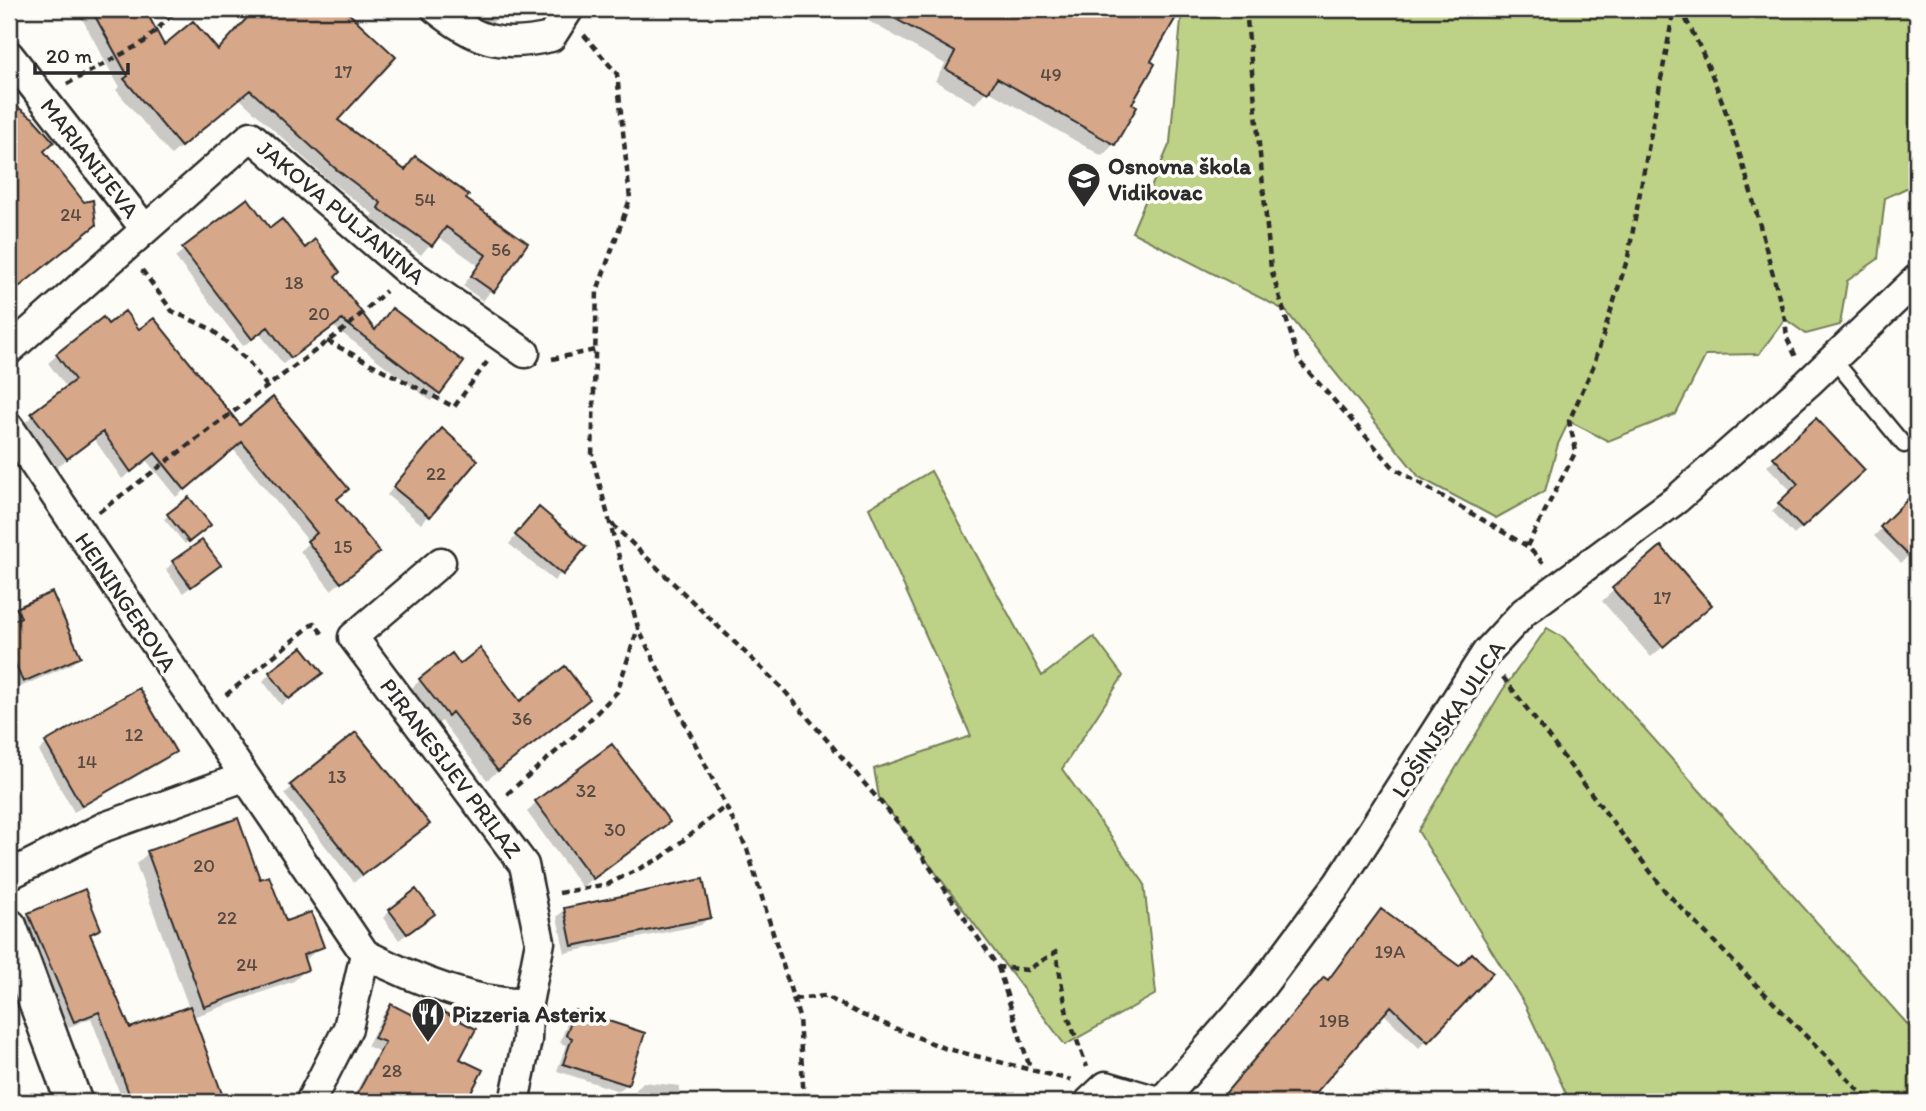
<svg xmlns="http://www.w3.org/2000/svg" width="1926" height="1111" viewBox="0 0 1926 1111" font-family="Itim,sans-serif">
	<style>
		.green { fill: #bed287; stroke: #747e59; stroke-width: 2 }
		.shadow { fill: #0003 }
		.building { fill: #d7a789; stroke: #2b2b2b; stroke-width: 2 }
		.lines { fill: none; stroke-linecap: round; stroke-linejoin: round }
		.service-casing { stroke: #2b2b2b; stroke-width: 19 }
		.minor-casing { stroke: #2b2b2b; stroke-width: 33 }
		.tertiary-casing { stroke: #2b2b2b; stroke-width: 40 }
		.path { stroke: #2b2b2b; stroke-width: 4.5; stroke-dasharray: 7 5; stroke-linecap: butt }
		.service { stroke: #fdfcf7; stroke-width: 14 }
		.minor { stroke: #fdfcf7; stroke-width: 28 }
		.tertiary { stroke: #fdfcf7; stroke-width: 35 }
		.labels { text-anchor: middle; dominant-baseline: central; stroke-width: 7; stroke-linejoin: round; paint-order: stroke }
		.number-label { font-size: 19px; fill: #564a42 }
		.street-label { font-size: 23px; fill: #2b2b2b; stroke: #fdfcf7 }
		.poi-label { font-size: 23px; font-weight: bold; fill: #2b2b2b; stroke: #fdfcf7; text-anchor: start }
	</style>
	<rect width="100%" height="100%" fill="#fdfcf7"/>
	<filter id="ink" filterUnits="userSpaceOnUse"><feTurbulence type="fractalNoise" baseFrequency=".0143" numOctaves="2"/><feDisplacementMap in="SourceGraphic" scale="14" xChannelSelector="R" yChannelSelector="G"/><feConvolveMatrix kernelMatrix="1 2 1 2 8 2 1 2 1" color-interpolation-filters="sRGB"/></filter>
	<g filter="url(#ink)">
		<path class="green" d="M1182 9H1917V183L1885 198 1878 259 1847 281 1840 325 1806 334 1785 319 1759 354 1706 355 1676 414 1608 441 1569 421 1558 444 1545 491 1496 518 1419 477 1286 311 1132 232 1170 143Z
			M931 471 1042 676 1094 637 1123 676 1062 769 1144 883 1156 994 1065 1045 879 797 874 769 971 736 869 508Z
			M1547 628 1564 638 1917 1035V1102H1570L1525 1005 1418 831 1502 691Z"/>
		<path class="shadow" d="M77 9H143L164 48 217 52 257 9H341L393 57 336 120 403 171 416 158 463 200 526 243 483 301 463 286 478 265 437 236 421 255 370 218 373 214 328 180 239 98 171 155 116 90 119 87Z
			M452 9H504L485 32Z
			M847 9H1154L1173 19 1130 105 1135 108 1114 144 1102 156 987 90 975 104 935 81 945 64Z
			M9 103 32 119 42 151 94 225 9 296V184L18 176 9 165Z
			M247 200 270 230 304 250 333 277 374 331 461 363 431 401 333 326 283 364 260 334 243 346 175 257Z
			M107 327 139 332 239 427 369 560 331 590 300 551 309 542 233 449 176 497 146 460 122 479 94 439 57 467 24 423 67 388 48 363 57 355Z
			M1917 327V343L1909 335Z
			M1816 420 1862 470 1794 535 1772 511 1792 492 1767 466Z
			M434 438 476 460 421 524 387 495Z
			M1917 493V547L1901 563 1874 536Z
			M188 499 205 528 185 544 164 519Z
			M531 517 561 573 554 581 509 544Z
			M1661 548 1698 616 1651 657 1602 601Z
			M173 562 218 565 183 593 166 570Z
			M17 610 79 656 72 664 16 689 9 673V624L12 623 10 617Z
			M270 673 313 680 281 705 263 681Z
			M420 680 520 703 588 699 487 780 442 721 437 724 410 690Z
			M356 735 420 831 354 882 284 794Z
			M46 744 174 751 167 759 74 812 39 751Z
			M536 802 667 822 582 887 527 812Z
			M148 853 259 882 285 924 322 947 303 961 306 969 294 981 193 1017 225 1102H123L91 1018 67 1028 21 922 29 914 99 928 89 937 129 1030 189 1008 136 864Z
			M564 910 709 917 701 925 565 953 557 917Z
			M390 911 433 914 399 940 383 918Z
			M1374 919 1459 969 1491 974 1419 1048 1383 1013 1306 1102 1220 1101 1327 981Z
			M420 1002 458 1060 480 1071 465 1102H344L356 1092 378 1051 367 1046 383 1015 392 1006 409 1015Z
			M575 1012 627 1084 619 1091 557 1071 566 1045 560 1043 568 1020Z
			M643 1082 680 1086 678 1102H635L636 1090Z"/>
		<path class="building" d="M91 9H145L164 45 193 21 218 50 255 9H344L396 57 338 120 405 170 415 156 469 195 466 199 528 243 494 292 471 276 486 255 446 227 432 246 378 208 381 203 337 170 250 90 181 147 124 79 128 76Z
			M878 9H1158L1175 19 1151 61 1155 64 1132 104 1137 107 1115 145 997 78 988 93 946 69 955 52Z
			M9 101 33 118 54 142 44 151 84 202 93 200 96 225 9 295Z
			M248 198 270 228 282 219 305 248 315 239 340 272 335 277 375 330 392 308 464 362 440 394 342 320 291 358 268 327 252 339 182 248Z
			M125 311 139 329 154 318 240 425 273 397 349 489 337 499 380 552 341 583 307 541 317 533 242 442 185 490 155 453 131 472 103 432 67 459 31 413 75 380 56 354 103 317 108 324Z
			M1816 418 1865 470 1802 528 1778 503 1798 484 1773 457Z
			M442 428 478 460 430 517 393 487Z
			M1917 490V564L1880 527Z
			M189 497 211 525 189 542 167 514Z
			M539 507 586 547 563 575 515 535Z
			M202 540 221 565 191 587 172 561Z
			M1661 546 1712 605 1663 647 1612 588Z
			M52 592 81 657 23 682 9 650V623L21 617 16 608Z
			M302 647 323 673 289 699 269 672Z
			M480 648 520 701 565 666 590 699 498 771 452 712 448 716 419 679 452 653 460 664Z
			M139 688 176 752 82 806 45 742Z
			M356 732 430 824 363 875 290 785Z
			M612 744 670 822 593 879 535 801Z
			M238 818 260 879 269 876 286 921 311 912 324 947 303 955 308 970 204 1007 147 851Z
			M703 879 711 918 572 946 564 908Z
			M85 889 101 929 90 934 130 1028 190 1006 225 1102H132L99 1012 74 1022 28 913Z
			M416 889 435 914 407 934 389 910Z
			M1381 909 1459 966 1472 953 1493 973 1428 1042 1391 1006 1308 1102H1218L1324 977 1328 980Z
			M420 1000 476 1029 460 1059 483 1070 466 1102H353L385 1042 374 1038 391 1004 412 1015Z
			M575 1010 645 1033 628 1085 563 1064 572 1038 566 1035Z"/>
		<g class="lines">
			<defs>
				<path id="service" d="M1833 359 1904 445"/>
				<path id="minor" d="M436 9C476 40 499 49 551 37L569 9
					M9 55 145 229
					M9 350 251 136 406 270 525 353
					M9 427 365 954C412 978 475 1005 528 1003
					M441 562 353 637 524 865 540 942 528 1003 527 1040 514 1102
					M9 875 104 827 244 777
					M310 1102 348 1028 365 954
					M1089 1102 1106 1086 1161 1102
					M1161 1102 1261 987 1338 884 1486 653 1524 612 1677 499 1808 383 1917 279"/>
				<path id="tertiary" d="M9 927 74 1102"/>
			</defs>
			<use href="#service" class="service-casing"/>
			<use href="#minor" class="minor-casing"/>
			<use href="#tertiary" class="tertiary-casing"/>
			<path class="path" d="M1246 9 1271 269 1299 361 1394 468 1527 546 1543 563
				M1680 9C1732 99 1757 219 1785 319L1787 338 1796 357
				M584 35 617 74 630 199 597 291 592 456 638 628 747 849 799 1017 804 1102
				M67 84 144 42 178 9
				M142 270 172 311 211 329 247 360 266 385
				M327 341 454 407 487 362
				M552 359 595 350
				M99 512 347 327 386 291
				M612 524 782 688 903 828 998 967 1027 970 1056 952 1067 1014 1087 1067
				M1527 546 1576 451 1569 421 1593 367 1628 257 1674 9
				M1503 677 1665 891 1870 1102
				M226 695 314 623 325 637
				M507 794 574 736 617 692 638 628
				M559 893 608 884 661 858 726 806
				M998 967 1030 1068
				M794 999 825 996 860 1014 944 1048 1071 1080"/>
			<use href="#service" class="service"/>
			<use href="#minor" class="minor"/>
			<use href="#tertiary" class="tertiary"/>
		</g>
	</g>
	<defs>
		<symbol id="school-pin" viewBox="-11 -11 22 30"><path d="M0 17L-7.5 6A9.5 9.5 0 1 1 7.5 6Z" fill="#2b2b2b" stroke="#fdfcf7"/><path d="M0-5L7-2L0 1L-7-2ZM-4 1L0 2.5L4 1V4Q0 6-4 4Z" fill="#fff"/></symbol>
		<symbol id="restaurant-pin" viewBox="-11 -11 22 30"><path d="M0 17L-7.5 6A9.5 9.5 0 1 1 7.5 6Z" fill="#2b2b2b" stroke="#fdfcf7"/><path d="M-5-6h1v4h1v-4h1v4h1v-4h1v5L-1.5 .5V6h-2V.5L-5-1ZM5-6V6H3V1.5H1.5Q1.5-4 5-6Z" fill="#fff"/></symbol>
	</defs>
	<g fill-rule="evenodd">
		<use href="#school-pin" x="1065" y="160" width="38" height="52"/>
		<use href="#restaurant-pin" x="409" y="995" width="38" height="52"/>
	</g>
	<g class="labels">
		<g class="number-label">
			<text x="343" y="71">17</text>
			<text x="1051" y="74">49</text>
			<text x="425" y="199">54</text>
			<text x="71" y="214">24</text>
			<text x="501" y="249">56</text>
			<text x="294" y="282">18</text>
			<text x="319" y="313">20</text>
			<text x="436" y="473">22</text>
			<text x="343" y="546">15</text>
			<text x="1662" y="597">17</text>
			<text x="522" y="718">36</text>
			<text x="134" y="734">12</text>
			<text x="87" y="761">14</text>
			<text x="337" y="776">13</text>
			<text x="586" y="790">32</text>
			<text x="615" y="829">30</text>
			<text x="204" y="865">20</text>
			<text x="227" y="917">22</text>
			<text x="1390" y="951">19A</text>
			<text x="247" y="964">24</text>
			<text x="1334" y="1020">19B</text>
			<text x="392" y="1070">28</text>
		</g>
		<g class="street-label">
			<text transform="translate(90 158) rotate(52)">MARIANIJEVA</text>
			<text transform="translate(341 212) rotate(40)">JAKOVA PULJANINA</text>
			<text transform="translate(126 602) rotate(56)">HEININGEROVA</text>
			<text transform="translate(1448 719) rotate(-56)">LOŠINJSKA ULICA</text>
			<text transform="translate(451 768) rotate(53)">PIRANESIJEV PRILAZ</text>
		</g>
		<g class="poi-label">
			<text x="1108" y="166">Osnovna škola<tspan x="1108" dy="26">Vidikovac</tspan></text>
			<text x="452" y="1014">Pizzeria Asterix</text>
		</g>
	</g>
	<rect width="1926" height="1111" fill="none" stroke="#fdfcf7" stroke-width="35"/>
	<rect x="18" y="18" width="1891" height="1076" fill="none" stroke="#2b2b2b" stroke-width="2.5" filter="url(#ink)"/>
	<path d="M35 63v10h93v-10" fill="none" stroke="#2b2b2b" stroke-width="3.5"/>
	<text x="46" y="63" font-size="21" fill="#2b2b2b" stroke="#fdfcf7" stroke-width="5" paint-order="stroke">20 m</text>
</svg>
